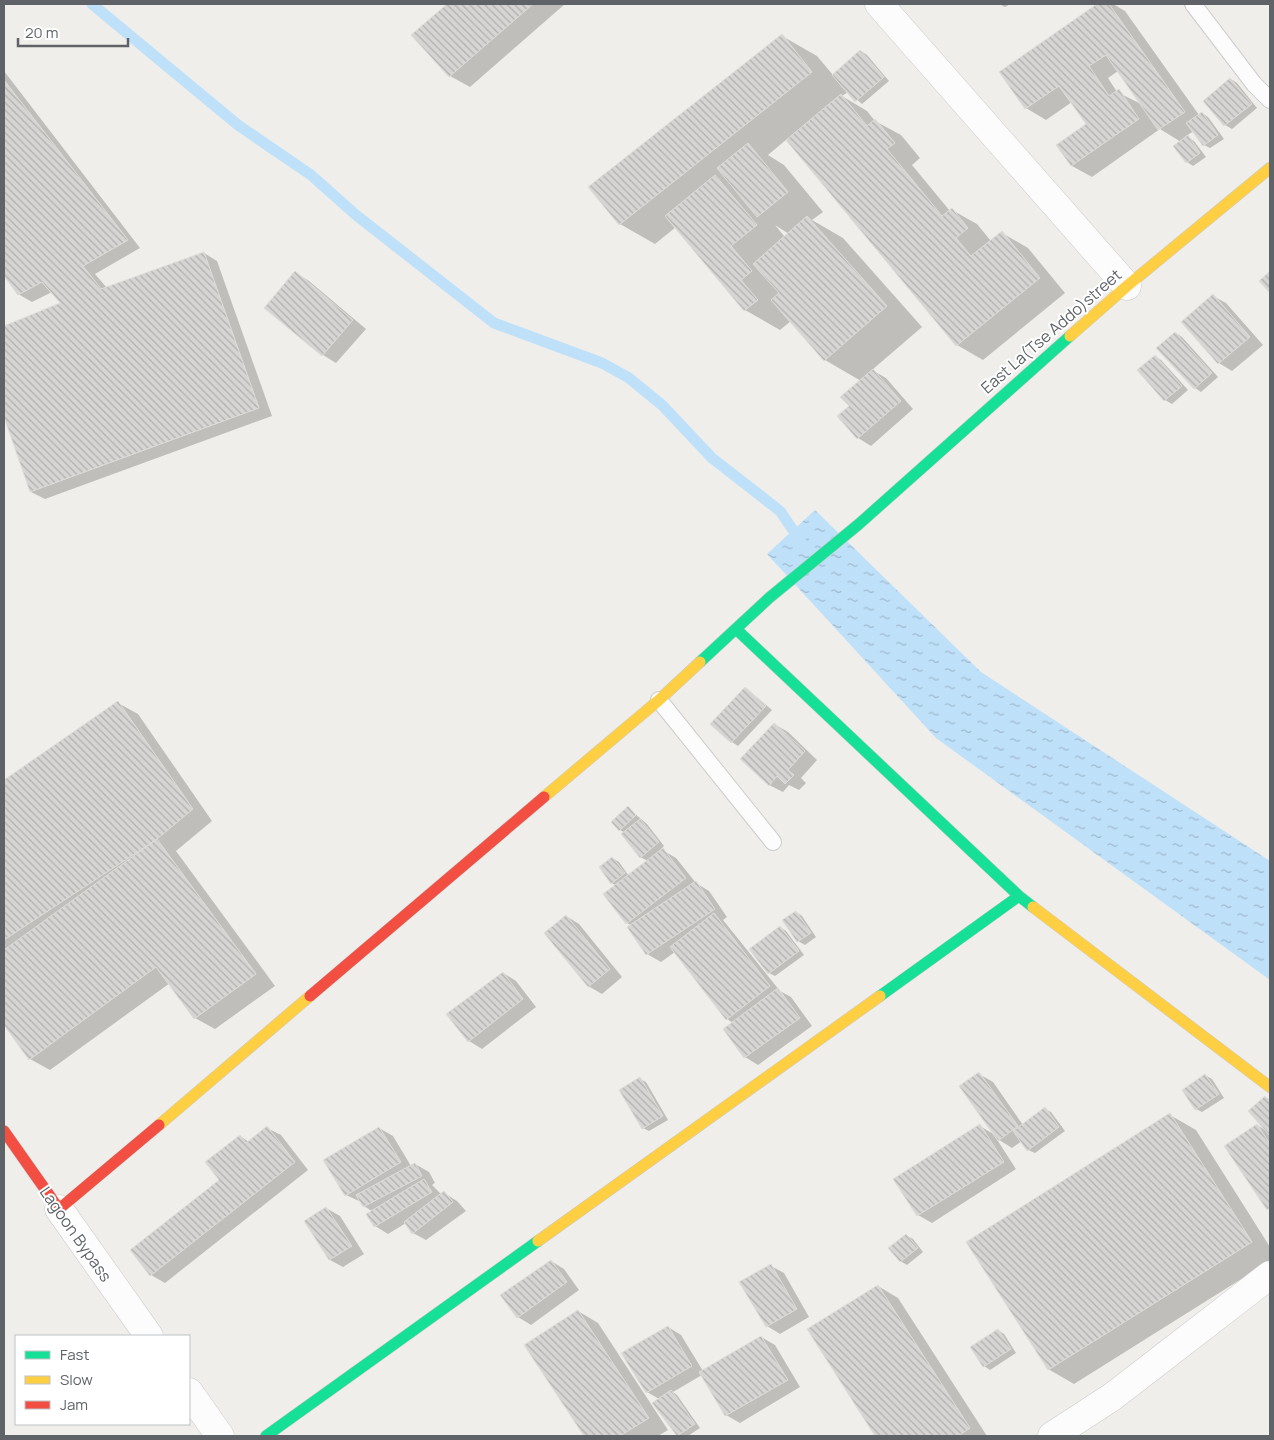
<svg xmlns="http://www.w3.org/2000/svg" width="1274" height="1440" viewBox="0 0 1274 1440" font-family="Manrope,sans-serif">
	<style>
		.water { fill: url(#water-ripples) }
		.shadow { fill: #0003; fill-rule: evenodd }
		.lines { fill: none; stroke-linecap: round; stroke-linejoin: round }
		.stream { stroke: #bfe0f9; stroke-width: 11 }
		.building { fill: url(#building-back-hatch); stroke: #deddd9 }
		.lane-casing { stroke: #cbcccc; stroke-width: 18 }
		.street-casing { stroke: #cbcccc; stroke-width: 29 }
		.fast-casing { stroke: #cacacb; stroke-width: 12 }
		.slow-casing { stroke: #cacacb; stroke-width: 12 }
		.jam-casing { stroke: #cacacb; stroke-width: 12 }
		.lane { stroke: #fdfcfc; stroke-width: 16 }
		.street { stroke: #fdfcfc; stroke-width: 28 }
		.fast { stroke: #16e098; stroke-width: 11 }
		.slow { stroke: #ffcf43; stroke-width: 11 }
		.jam { stroke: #f24e42; stroke-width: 11 }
		.labels { text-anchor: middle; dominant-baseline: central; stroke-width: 4; stroke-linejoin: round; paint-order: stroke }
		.street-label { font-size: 16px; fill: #5f6368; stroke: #fff }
	</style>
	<defs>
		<pattern id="water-ripples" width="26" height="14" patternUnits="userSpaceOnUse" patternTransform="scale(1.25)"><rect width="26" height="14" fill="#bfe0f9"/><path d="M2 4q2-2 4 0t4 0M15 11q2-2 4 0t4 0" fill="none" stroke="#9eb9cd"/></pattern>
		<pattern id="building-back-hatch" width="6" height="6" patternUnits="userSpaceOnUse" patternTransform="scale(1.25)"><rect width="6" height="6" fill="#d6d5d3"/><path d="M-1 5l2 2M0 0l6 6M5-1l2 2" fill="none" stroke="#b1b0af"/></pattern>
	</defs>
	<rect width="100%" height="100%" fill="#efeeea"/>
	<path class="water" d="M815 510 981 672 1270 861V980L936 738 767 554Z"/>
	<path class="shadow" d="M449 4H565L470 87 450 76 413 35Z
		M999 4H1010L1005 7Z
		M1099 4H1113L1125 11 1199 115 1202 113 1208 117 1224 139 1210 148 1204 145 1194 131 1186 136 1194 141 1206 157 1193 166 1187 162 1181 142 1160 129 1092 177 1072 166 1057 145 1087 124 1072 102 1046 120 1026 108 1000 72ZM1118 71 1141 104 1117 92 1108 78Z
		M782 36 817 56 833 75 861 51 867 55 889 81 862 104 848 92 842 96 867 111 875 121 901 135 920 158 912 165 950 211 952 210 977 224 991 241 1002 233 1028 248 1065 293 983 360 957 345 787 139 768 155 784 165 823 212 812 220 843 238 922 327 872 370 886 378 913 409 871 446 858 438 851 407 861 381 825 360 791 321 780 330 745 310 676 227 655 244 620 224ZM775 225 789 234 785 237Z
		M4 71 140 248 95 274 107 288 204 253 217 261 272 416 45 499 31 492 4 413V327L62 304 52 292 32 302 18 294 4 274Z
		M1231 79 1237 83 1257 108 1232 129 1225 125 1205 101Z
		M296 273 309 281 366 329 336 363 323 355 266 308Z
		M1213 296 1226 303 1263 345 1232 371 1219 363 1183 322Z
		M1176 333 1182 337 1218 377 1201 392 1195 388Z
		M1155 356 1161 360 1188 390 1172 404 1165 400Z
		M746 688 772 710 738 746 732 742Z
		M118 703 138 714 212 821 176 851 275 986 215 1029 195 1018 170 983 50 1070 30 1059 4 1022V782Z
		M774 724 788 732 817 760 801 778 806 783 799 790 789 785 783 792 769 785Z
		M628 808 647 824 664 846 661 849 676 858 696 883 709 891 727 917 723 920 780 991 791 997 812 1026 758 1065 745 1057 733 1023 727 1019 675 952 661 962 647 954 629 927 632 926 627 923 616 886 612 883V858L619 862 629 876 648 861 640 857 625 833 620 830Z
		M796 912 802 916 816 937 805 945 798 941Z
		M566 916 579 924 622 977 602 994 588 986Z
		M780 927 786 931 804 955 775 976 769 973Z
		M503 973 516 981 536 1007 482 1049 469 1041Z
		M979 1074 993 1082 1023 1125 1045 1109 1051 1112 1065 1131 1035 1153 1028 1150 1022 1141 1012 1148 996 1138 1016 1169 932 1223 918 1215 980 1126 995 1135Z
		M1205 1075 1212 1079 1224 1098 1202 1112 1196 1109Z
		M640 1079 646 1082 668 1120 649 1131 643 1128Z
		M1265 1097 1270 1100V1211L1226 1146 1257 1125 1267 1131Z
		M1170 1115 1196 1130 1270 1247V1261L1074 1384 1048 1369Z
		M267 1128 281 1135 308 1170 165 1283 151 1275 221 1180 240 1136 249 1142Z
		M379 1128 393 1136 411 1166 415 1164 429 1172 435 1183 432 1185 442 1195 444 1193 457 1201 466 1211 426 1240 413 1233 406 1223 388 1234 375 1226 373 1212 364 1206 361 1202 346 1195Z
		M326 1208 340 1216 364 1254 343 1267 330 1260 306 1221Z
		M906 1235 913 1239 923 1252 907 1265 900 1261Z
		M551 1261 564 1269 579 1290 531 1325 518 1317Z
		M771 1266 784 1273 809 1317 780 1334 767 1326Z
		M878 1286 898 1298 987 1436H877L808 1330Z
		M578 1311 598 1323 668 1430 658 1436H585L526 1346Z
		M668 1327 681 1335 703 1371 761 1337 775 1345 800 1387 740 1423 726 1415 702 1375 673 1392 677 1395 700 1428 688 1436H677L654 1403 659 1399 647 1392Z
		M998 1330 1004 1334 1016 1353 990 1370 984 1366Z"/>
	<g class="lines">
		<path class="stream" d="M92 4 238 125 311 175 356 215 494 323 602 363 629 378 662 405 712 458 780 511 801 542"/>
	</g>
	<path class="building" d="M447 4H533L449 77 411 35Z
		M1097 4H1109L1185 112 1158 130 1106 55 1089 66 1109 96 1119 89 1139 119 1071 166 1056 145 1086 124 1059 86 1025 109 999 72Z
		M782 34 812 72 619 225 588 187Z
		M860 50 884 77 855 102 832 75Z
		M1230 78 1252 104 1224 126 1203 101Z
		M4 80 128 240 83 266 101 289 204 252 259 408 30 492 4 417V326L60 303 42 282 18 295 4 276Z
		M841 94 867 126 875 119 895 143 887 149 942 216 952 208 968 228 956 238 971 256 1002 231 1040 278 956 346 786 140Z
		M1202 112 1218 135 1203 146 1186 123Z
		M1188 135 1200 153 1186 163 1173 146Z
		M748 143 788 192 757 217 717 168Z
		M715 175 757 225 731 246 752 271 741 280 758 300 744 311 665 216Z
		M807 216 887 306 824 361 771 300 779 293 753 264Z
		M295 271 353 320 322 356 264 308Z
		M1270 271V293L1259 281Z
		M1213 294 1250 337 1218 364 1181 322Z
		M1175 332 1212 373 1194 389 1156 348Z
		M1155 355 1182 386 1164 401 1137 370Z
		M873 369 901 401 857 439 837 416 849 406 840 397Z
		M745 687 766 706 731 743 710 724Z
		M118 701 193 809 157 839 4 940V780Z
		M774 723 805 751 788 770 794 775 785 784 777 776 769 786 740 759Z
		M628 806 636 815 619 831 611 822Z
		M640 819 659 842 640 858 621 834Z
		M157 839 256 974 194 1019 156 967 29 1060 4 1025V950Z
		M663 848 686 878 626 924 603 894Z
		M612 857 625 873 611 884 599 867Z
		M696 881 715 909 646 955 627 927Z
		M796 911 811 933 797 942 782 920Z
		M714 913 770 986 726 1020 670 947Z
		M566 915 610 969 588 987 544 933Z
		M780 926 799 951 768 974 749 949Z
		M503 972 523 999 468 1042 446 1014Z
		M778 988 800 1018 744 1058 723 1029Z
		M979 1072 1018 1126 998 1141 959 1086Z
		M1205 1074 1219 1094 1195 1110 1182 1090Z
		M640 1077 663 1116 642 1129 619 1090Z
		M1265 1096 1270 1102V1136L1248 1111Z
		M1045 1107 1059 1127 1027 1151 1013 1131Z
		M1170 1113 1252 1242 1048 1370 966 1242Z
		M980 1124 1004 1162 917 1216 893 1179Z
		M1257 1124 1270 1144V1208L1267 1210 1224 1146Z
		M267 1126 295 1162 150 1276 130 1250 219 1180 205 1162 240 1135 246 1143Z
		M379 1127 401 1162 345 1196 323 1160Z
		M415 1163 422 1176 363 1207 356 1195Z
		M424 1179 432 1192 374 1227 366 1214Z
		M444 1191 453 1202 412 1234 404 1222Z
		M326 1207 352 1246 329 1260 304 1221Z
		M906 1234 918 1248 900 1262 888 1248Z
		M551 1260 567 1282 517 1318 500 1295Z
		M771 1264 797 1309 766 1327 739 1282Z
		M878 1285 970 1428 958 1436H875L807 1329Z
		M578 1310 649 1418 620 1436H584L524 1345Z
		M668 1326 692 1366 646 1393 621 1353Z
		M998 1329 1011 1349 983 1367 970 1347Z
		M761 1336 788 1380 725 1416 699 1372Z
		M671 1390 695 1424 677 1436 652 1403Z"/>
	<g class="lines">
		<defs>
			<path id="lane" d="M1193 4 1254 84 1270 100
				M659 700 773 842"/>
			<path id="street" d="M879 4 1127 286
				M59 1209 149 1336
				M189 1392 220 1436
				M1052 1436 1112 1397 1270 1275"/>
			<path id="fast" d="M736 629 1019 896 1033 907
				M700 662 769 598 859 524 1070 336
				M880 996 1019 896
				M266 1436 538 1241"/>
			<path id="slow" d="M1070 336 1127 286 1270 168
				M544 797 659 700 700 662
				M1033 907 1270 1087
				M159 1125 310 996
				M538 1241 880 996"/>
			<path id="jam" d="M310 996 544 797
				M4 1131 59 1209 159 1125"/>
		</defs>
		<use href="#lane" class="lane-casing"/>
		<use href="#street" class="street-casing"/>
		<use href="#fast" class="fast-casing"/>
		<use href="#slow" class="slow-casing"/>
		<use href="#jam" class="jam-casing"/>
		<use href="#lane" class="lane"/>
		<use href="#street" class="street"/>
		<use href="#fast" class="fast"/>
		<use href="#slow" class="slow"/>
		<use href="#jam" class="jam"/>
	</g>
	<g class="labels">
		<g class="street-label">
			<text transform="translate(1051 331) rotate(-41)">East La(Tse Addo)street</text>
			<text transform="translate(76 1234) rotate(55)">Lagoon Bypass</text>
		</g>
	</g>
	<rect width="1274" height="1440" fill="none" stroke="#5f6368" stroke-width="10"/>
	<rect x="15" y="1335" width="175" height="90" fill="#ffffff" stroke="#bfc1c3"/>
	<rect x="25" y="1351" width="25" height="8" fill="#16e098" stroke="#bfc1c3"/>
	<text x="60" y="1360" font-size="15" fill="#5f6368">Fast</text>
	<rect x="25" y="1376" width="25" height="8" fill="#ffcf43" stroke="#bfc1c3"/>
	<text x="60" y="1385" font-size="15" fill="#5f6368">Slow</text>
	<rect x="25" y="1401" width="25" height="8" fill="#f24e42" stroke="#bfc1c3"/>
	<text x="60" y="1410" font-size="15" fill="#5f6368">Jam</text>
	<path d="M18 38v8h110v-8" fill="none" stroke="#5f6368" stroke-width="2.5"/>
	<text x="25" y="38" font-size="15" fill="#5f6368" stroke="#ffffff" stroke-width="4" paint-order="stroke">20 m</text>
</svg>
